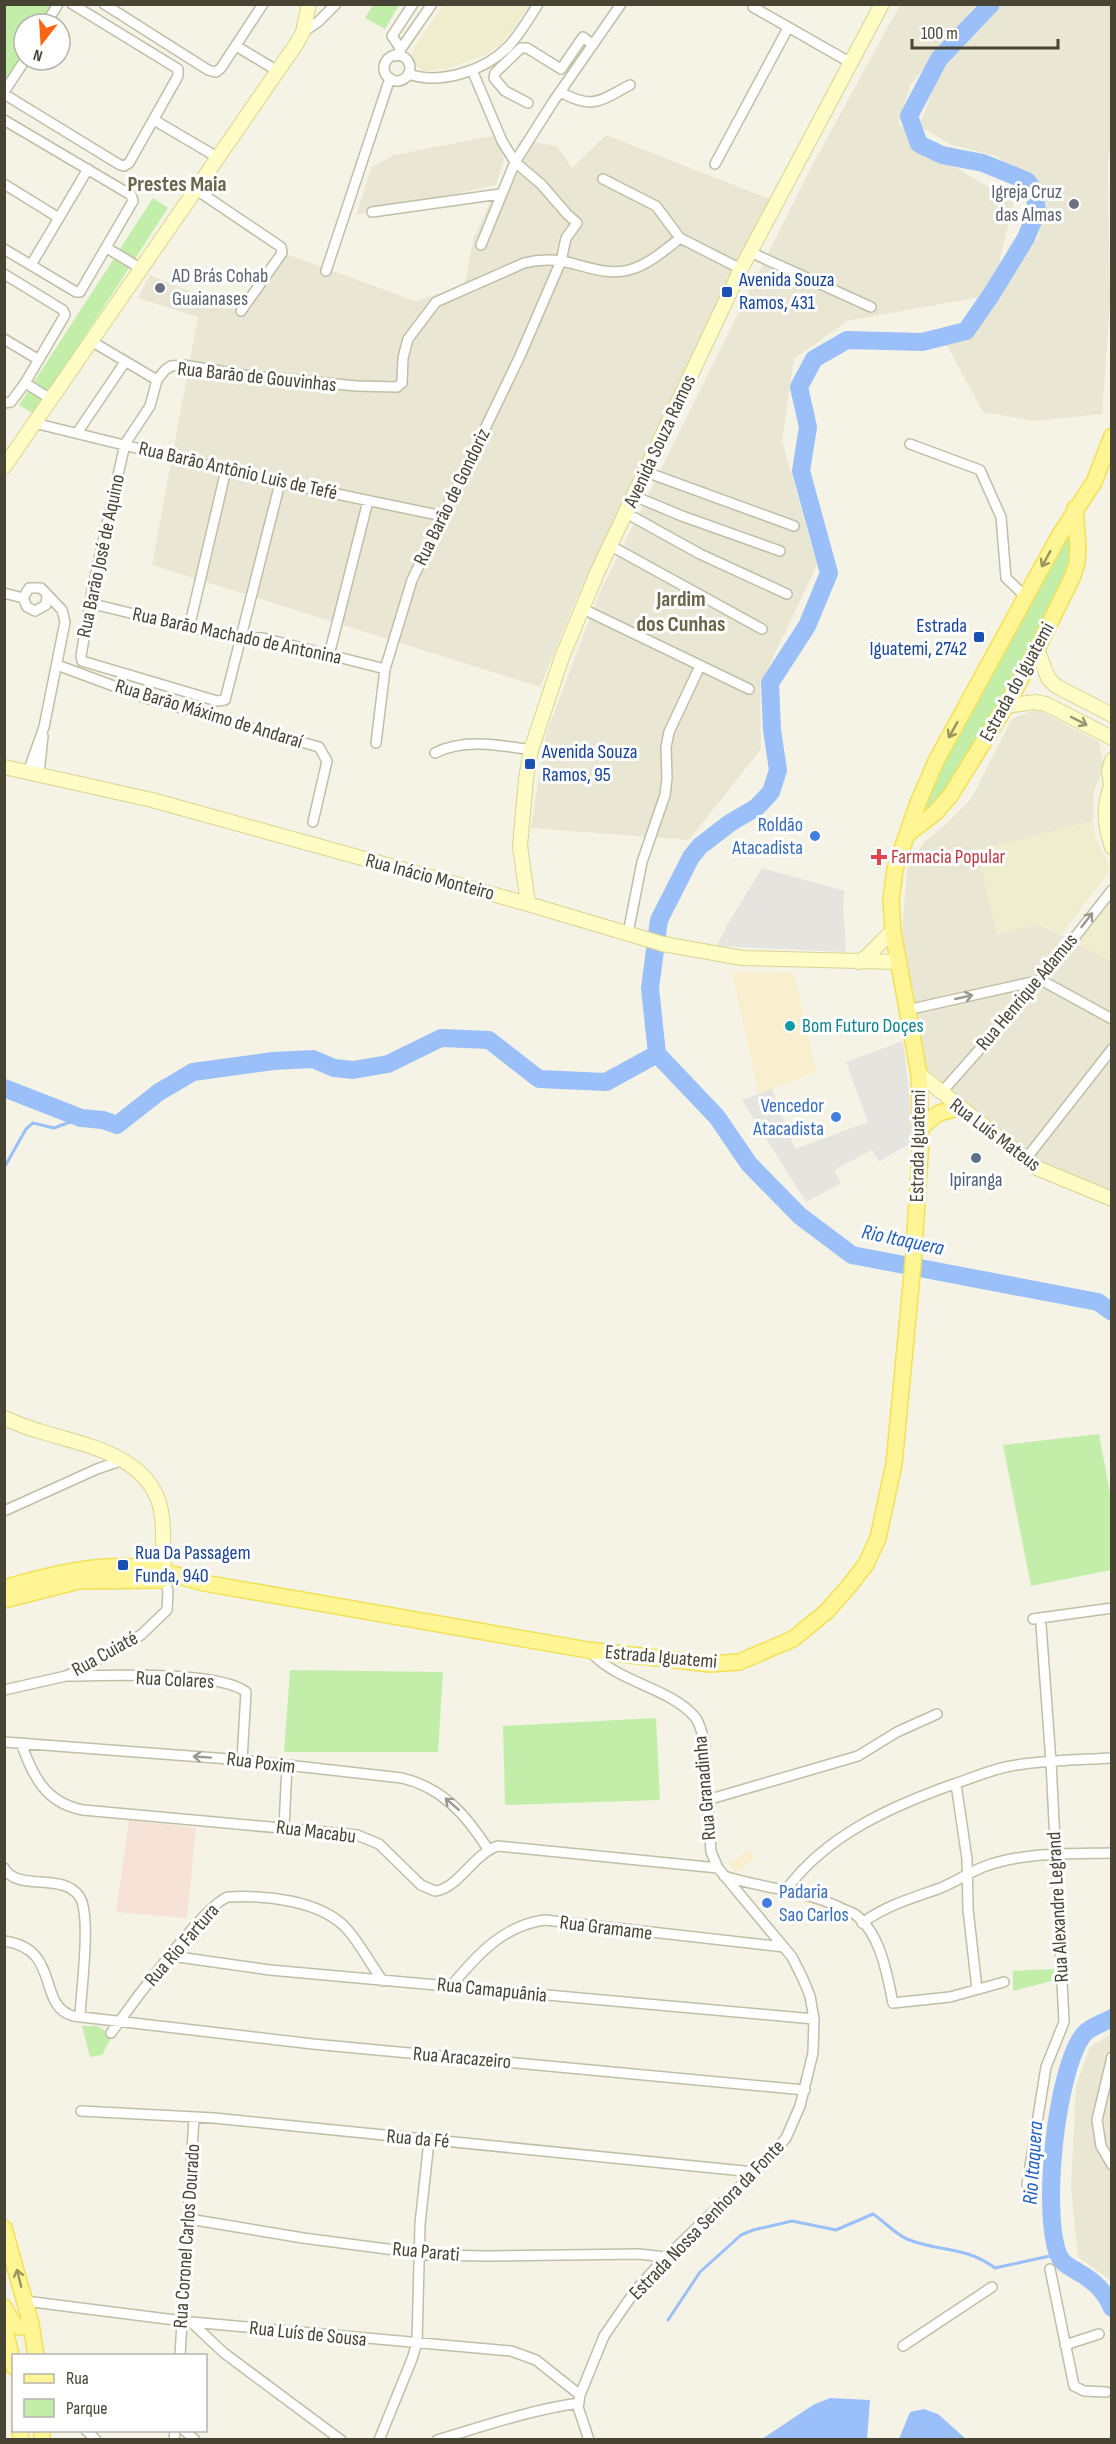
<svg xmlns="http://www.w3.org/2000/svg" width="1116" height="2444" viewBox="0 0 1116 2444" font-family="'Sofia Sans Condensed',sans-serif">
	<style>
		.residential { fill: #e9e7d3 }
		.commercial { fill: #f9efce }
		.education { fill: #f0edce }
		.medical { fill: #f7e2d8 }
		.green { fill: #c2eea9 }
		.parking { fill: #e5e4de }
		.water { fill: #9bc0f9 }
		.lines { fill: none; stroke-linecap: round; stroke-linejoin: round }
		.stream { stroke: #9bc0f9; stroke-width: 3 }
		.river { stroke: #9bc0f9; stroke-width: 18 }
		.street-casing { stroke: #c1bea7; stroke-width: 12 }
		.secondary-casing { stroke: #dad490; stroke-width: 16 }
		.primary-casing { stroke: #f2e157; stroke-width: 18 }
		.street { stroke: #fff; stroke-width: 9 }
		.secondary { stroke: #fffcc5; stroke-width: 14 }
		.primary { stroke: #fff594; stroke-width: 15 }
		.oneway { stroke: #9a945f }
		.oneway2 { stroke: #9a9775 }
		.oneway3 { stroke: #9a988f }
		.worship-dot { fill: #6b7280; stroke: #fff; stroke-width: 2 }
		.transit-dot { fill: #1a4fb4; stroke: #fff; stroke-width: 2 }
		.shop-dot { fill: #3f7fe0; stroke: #fff; stroke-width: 2 }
		.health-dot { fill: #e0444e; stroke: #fff; stroke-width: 2 }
		.culture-dot { fill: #0f9aa8; stroke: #fff; stroke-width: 2 }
		.service-dot { fill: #5c6f8a; stroke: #fff; stroke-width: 2 }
		.labels { text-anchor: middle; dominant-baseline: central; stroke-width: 6; stroke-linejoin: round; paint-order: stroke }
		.worship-label { font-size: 20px; fill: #5b616d; stroke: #fff; text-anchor: end }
		.transit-label { font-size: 20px; fill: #164399; stroke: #fff; text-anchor: start }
		.street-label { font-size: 20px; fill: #484434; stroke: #fff }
		.shop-label { font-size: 20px; fill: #366cbe; stroke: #fff; text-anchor: end }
		.health-label { font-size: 20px; fill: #be3a42; stroke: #fff; text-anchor: start }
		.culture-label { font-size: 20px; fill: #0d838f; stroke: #fff; text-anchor: start }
		.service-label { font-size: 20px; fill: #4e5e75; stroke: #fff }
		.water-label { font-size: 21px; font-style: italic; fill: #205ec1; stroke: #fff }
		.quarter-label { font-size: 22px; font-weight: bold; fill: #6c654a; stroke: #fff }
	</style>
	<rect width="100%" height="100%" fill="#f5f3e6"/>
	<path class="residential" d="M900 5H976L911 84 898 124 961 171 1014 202 991 295 847 321 794 359 782 440 817 565 760 685 761 749 689 840 531 828 546 734 599 594 807 175Z
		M1002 5H1111L1112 142 1108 161 1110 304 1102 414 1035 421 983 412 945 342 964 339 996 301 1039 236 1044 189 996 156 952 145 919 126 940 71Z
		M497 135 504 159 496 185 356 215 371 168 394 155Z
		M606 135 770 199 577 597 540 687 152 565 198 317 138 298 150 275 245 314 286 254 415 301 464 286 474 237 520 140 557 146 572 168Z
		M1036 709 1099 742 1104 765 1094 792 1093 821 977 851 1039 924 1111 960V1190L1035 1160 926 1069 902 934 907 869 924 842 944 826 971 799 1012 719Z
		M1111 2034V2283L1110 2280 1078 2257 1071 2189 1076 2086 1090 2047Z"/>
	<path class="commercial" d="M732 972 794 973 816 1072 759 1094Z
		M750 1849 756 1857 736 1872 728 1864Z"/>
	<path class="education" d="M443 5H531L503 42 489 53 447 69 423 71 416 66 411 58 414 48Z
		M1093 821 1095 837 1111 869 1062 934 1039 924 997 935 977 850Z
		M1111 902V960L1077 943Z"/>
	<path class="medical" d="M129 1820 196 1828 187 1918 116 1912Z"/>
	<path class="green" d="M5 5H52L40 24H24V52L5 84Z
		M373 5H399L385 29 365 18Z
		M153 198 168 208 34 414 19 405Z
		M1063 535 1070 537 1077 563 950 796 925 812 921 809 936 761Z
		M1099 1434 1111 1499V1570L1031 1586 1003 1445Z
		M290 1670 443 1672 438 1752H284Z
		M656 1718 660 1800 505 1805 503 1726Z
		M1054 1969 1055 1980 1013 1991V1971Z
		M82 2026H98L112 2036 102 2055 90 2057Z"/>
	<path class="parking" d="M762 868 845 891 843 902 846 952 717 946 726 927Z
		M903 1041 912 1117V1142L879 1162 872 1150 834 1170 841 1183 806 1202 742 1100 772 1089 795 1149 868 1122 846 1062Z"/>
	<path class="water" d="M830 2398 870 2400 867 2439H762L813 2405Z
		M924 2409 938 2414 966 2439H899L910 2412Z"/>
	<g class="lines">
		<path class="stream" d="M4 1168 26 1129 33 1123 54 1128 81 1118
			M668 2320 700 2272 741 2235 753 2230 792 2221 836 2230 873 2214C884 2221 895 2234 907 2239 937 2252 964 2245 995 2268L1059 2254"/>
		<path class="river" d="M657 1054 650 988 659 920 691 857 700 846 730 823 757 807 771 792 778 770 772 730 770 683 807 626 829 573 801 471 808 427 799 387 814 359 847 340 922 342 966 331 991 295 1026 238 1037 211 1034 190 1027 181 983 163 942 155 919 144 909 116 939 59 991 4
			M657 1054 717 1117 749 1164 800 1216 852 1255 1098 1302 1112 1312
			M4 1088 81 1118 103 1120 117 1125 159 1092 193 1072 273 1061 313 1059 334 1068 353 1070 388 1064 441 1038 489 1040 539 1079 606 1082 657 1054
			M1112 2018C1103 2023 1090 2027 1084 2034 1056 2068 1040 2219 1060 2258 1064 2265 1072 2268 1078 2272 1094 2281 1105 2291 1112 2308"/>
		<defs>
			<path id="street" d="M104 4 208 70 216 72 221 68 263 4
				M753 7 851 63
				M46 24 58 4
				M303 32 318 22 336 4
				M236 46 276 70
				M401 49 392 36 413 4
				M384 68a13 13 0 1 1 26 0a13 13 0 1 1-26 0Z
				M396 56 432 4
				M408 74C441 85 484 71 508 47 520 34 529 19 538 4
				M4 92 25 60
				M560 92C594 110 599 101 630 85
				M4 94 120 165 124 166 129 163 178 76V69L72 4
				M528 103 505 91 494 78 495 73 521 48H527L561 69 583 37 593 45
				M4 120 131 195 133 201 80 292H76L4 249
				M154 120 217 157
				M715 164 788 28
				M603 179 656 206 680 238 741 269
				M4 184 59 218
				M195 189 281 247 282 253 241 311
				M372 212 500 194
				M481 245 515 162 553 102 621 4
				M107 248 140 268
				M750 252 871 307
				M31 265 88 169
				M326 271 390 78
				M4 274 63 310 65 315 25 383 11 402 4 403
				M4 339 39 360
				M91 341 157 380
				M25 383 51 399
				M34 423 259 478 443 516
				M77 433 125 362
				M910 444 980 470 1001 517 1006 578 1026 597
				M646 472 794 526
				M280 483 225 700 217 701 82 661 81 656 92 591 125 444 150 406 157 380 165 370 171 366 183 365 250 376 357 386 397 387 402 383 403 358 408 339 436 302 524 263C536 260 549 259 561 261 584 265 605 276 629 270 648 265 665 250 680 238
				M634 496 682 516 780 551
				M626 513 700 554 787 594
				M611 546 762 629
				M4 593 23 598
				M89 603 228 637 263 638 385 669
				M581 608 749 689
				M189 628 226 470
				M329 655 368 501
				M57 665 146 698 319 747 327 761 313 822
				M376 743 385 669 412 580 520 356 561 261 566 238 577 223 567 214 541 184 515 162 502 141 472 70
				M435 753C463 738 500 745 531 750
				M28 772 44 727 65 622 62 610 41 588H29L23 598 27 607 35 611 46 605 47 595
				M39 774 43 736
				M628 933 642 862 665 795 667 778 666 747 669 732 700 666
				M907 1010 1041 980 1112 1019
				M941 1093 1041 980 1112 890
				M1025 1160 1112 1049
				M4 1511 97 1469 123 1460
				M1033 1619 1112 1608
				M589 1650C616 1683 668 1686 695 1717 700 1723 701 1732 704 1739L711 1852 718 1868 792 1957 803 1979 810 1996 814 2019 813 2053 800 2106 786 2138 764 2163 661 2262 635 2291 604 2336 580 2395 578 2407 589 2440
				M66 1676C105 1676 218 1670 246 1692L242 1760
				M4 1690 66 1676 83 1668 141 1635 167 1610 168 1591 165 1580
				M4 1742 242 1760 402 1778C443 1788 466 1815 488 1849
				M21 1743C33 1777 46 1803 83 1810L357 1835 379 1844 421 1885 435 1891C458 1889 474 1853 498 1846L718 1868
				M956 1784 967 1859 968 1909 977 1989
				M707 1800 858 1756 897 1732 937 1714
				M284 1827 287 1766
				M4 1868C17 1892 62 1872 79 1896 92 1913 81 1991 80 2016
				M724 1876C764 1889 801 1889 839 1907 844 1910 852 1912 856 1915 881 1935 887 1974 893 2003L950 1997 1004 1982
				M786 1890C826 1835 892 1806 954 1784 973 1778 992 1769 1011 1766 1042 1760 1080 1760 1112 1758
				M862 1923C885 1906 912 1898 938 1889 954 1883 968 1873 983 1867 1022 1852 1070 1854 1112 1853
				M4 1941C62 1949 36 2005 73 2016L313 2044 805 2090
				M171 1956 270 1970 814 2019
				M452 1985C477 1955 504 1925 545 1920L784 1947
				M111 2033C128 2009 205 1904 228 1897 264 1895 320 1900 346 1928 360 1943 370 1964 383 1981
				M1112 2057 1097 2120 1101 2146 1112 2165
				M81 2111 214 2118 754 2172
				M1027 2185 1046 2067 1064 2022 1051 1762 1041 1625
				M189 2219 303 2238 433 2255 487 2256 639 2254 665 2257
				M1050 2269 1074 2386 1084 2391 1106 2392
				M25 2301 191 2322 511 2351 536 2360 580 2395
				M191 2322 224 2353 341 2440
				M1065 2345 1099 2334
				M903 2346 992 2287
				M180 2356 194 2117
				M86 2430 96 2440
				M184 2430 195 2440
				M174 2440 175 2430
				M379 2440 412 2359 417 2343 420 2224 429 2141
				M437 2440C484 2426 530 2410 579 2403"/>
			<path id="secondary" d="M4 467 297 43 303 32 309 4
				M1037 649 1048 678 1056 686 1112 715
				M1006 706 1035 702 1046 704 1112 738
				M4 767 152 800 528 904 663 944 742 958 899 962
				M1112 783C1103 806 1104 824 1112 847
				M1111 785 1109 771 1112 760
				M528 904 520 846 526 779 531 750 562 657 597 573 741 269 882 4
				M859 962C873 954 880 940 893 932
				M919 1074 1037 1168 1112 1199
				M4 1418C16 1423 28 1428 39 1431 83 1445 146 1454 160 1506 166 1530 161 1555 165 1580"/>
			<path id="primary" d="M909 833 935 813 950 796 1006 706 1037 649 1072 578 1077 563 1078 546 1075 508
				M921 1127 939 1113 958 1108
				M4 1588C55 1573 111 1559 164 1571 177 1575 190 1580 204 1583L588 1650 710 1664 739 1662 793 1639 826 1612 850 1585 866 1564 878 1538 894 1464 913 1264 921 1140 919 1074 893 932 891 900 895 869 918 803 936 761 1059 536 1094 482 1112 436
				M4 1600 79 1581 161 1580
				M4 2228 31 2324 36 2356
				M4 2307 14 2325 21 2327 31 2324
				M4 2326 14 2367
				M20 2430 21 2440
				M42 2440V2430"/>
		</defs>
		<use href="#street" class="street-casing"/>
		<use href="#secondary" class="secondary-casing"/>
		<use href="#primary" class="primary-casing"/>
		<use href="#street" class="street"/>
		<use href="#secondary" class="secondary"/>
		<use href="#primary" class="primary"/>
	</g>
	<defs><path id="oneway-shaft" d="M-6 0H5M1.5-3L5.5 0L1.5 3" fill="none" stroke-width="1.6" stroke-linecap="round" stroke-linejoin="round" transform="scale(1.5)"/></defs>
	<g class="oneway">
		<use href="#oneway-shaft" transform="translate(1046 559) rotate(119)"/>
		<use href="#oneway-shaft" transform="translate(953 730) rotate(119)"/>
		<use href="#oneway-shaft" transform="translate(19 2278) rotate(-104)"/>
	</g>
	<use class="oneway2" href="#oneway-shaft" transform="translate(1079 721) rotate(27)"/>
	<g class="oneway3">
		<use href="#oneway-shaft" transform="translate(1087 920) rotate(-52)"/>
		<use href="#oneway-shaft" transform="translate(964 997) rotate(-13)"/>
		<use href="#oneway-shaft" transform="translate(202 1757) rotate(-176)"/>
		<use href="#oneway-shaft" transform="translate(452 1804) rotate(-139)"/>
	</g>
	<g class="worship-dot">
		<circle cx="1074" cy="204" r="6"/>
		<circle cx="160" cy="288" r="6"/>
	</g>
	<g class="transit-dot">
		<rect x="721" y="286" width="12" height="12" rx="3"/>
		<rect x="973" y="631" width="12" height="12" rx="3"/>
		<rect x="524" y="758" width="12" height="12" rx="3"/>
		<rect x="117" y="1559" width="12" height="12" rx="3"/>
	</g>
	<g class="shop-dot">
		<circle cx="815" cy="836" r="6"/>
		<circle cx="836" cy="1117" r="6"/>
		<circle cx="767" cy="1903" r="6"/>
	</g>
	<path class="health-dot" d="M876 848h6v6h6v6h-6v6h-6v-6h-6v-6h6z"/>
	<circle class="culture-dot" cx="790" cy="1026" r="6"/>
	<circle class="service-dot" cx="976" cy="1158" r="6"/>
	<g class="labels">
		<g class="worship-label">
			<text x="1062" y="192">Igreja Cruz<tspan x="1062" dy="23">das Almas</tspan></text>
			<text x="172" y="276" text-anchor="start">AD Brás Cohab<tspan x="172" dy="23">Guaianases</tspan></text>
		</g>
		<g class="transit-label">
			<text x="739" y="280">Avenida Souza<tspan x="739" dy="23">Ramos, 431</tspan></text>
			<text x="967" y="626" text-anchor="end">Estrada<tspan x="967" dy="23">Iguatemi, 2742</tspan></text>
			<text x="542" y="752">Avenida Souza<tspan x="542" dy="23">Ramos, 95</tspan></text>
			<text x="135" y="1553">Rua Da Passagem<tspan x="135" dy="23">Funda, 940</tspan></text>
		</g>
		<g class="street-label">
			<text transform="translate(257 377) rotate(6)">Rua Barão de Gouvinhas</text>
			<text transform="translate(660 441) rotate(-65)">Avenida Souza Ramos</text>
			<text transform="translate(238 471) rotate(13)">Rua Barão Antônio Luis de Tefé</text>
			<text transform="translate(452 497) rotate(-64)">Rua Barão de Gondoriz</text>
			<text transform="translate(101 556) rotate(-78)">Rua Barão José de Aquino</text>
			<text transform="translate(237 636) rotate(12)">Rua Barão Machado de Antonina</text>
			<text transform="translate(1017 682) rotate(-61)">Estrada do Iguatemi</text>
			<text transform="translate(209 714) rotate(17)">Rua Barão Máximo de Andaraí</text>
			<text transform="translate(430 877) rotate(15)">Rua Inácio Monteiro</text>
			<text transform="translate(1027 992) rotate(-50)">Rua Henrique Adamus</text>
			<text transform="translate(995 1135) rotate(37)">Rua Luís Mateus</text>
			<text transform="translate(918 1146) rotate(-89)">Estrada Iguatemi</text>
			<text transform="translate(105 1654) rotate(-29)">Rua Cuiaté</text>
			<text transform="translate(661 1657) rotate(5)">Estrada Iguatemi</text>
			<text transform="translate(175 1680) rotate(3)">Rua Colares</text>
			<text transform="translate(261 1763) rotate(7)">Rua Poxim</text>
			<text transform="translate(705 1788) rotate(-95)">Rua Granadinha</text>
			<text transform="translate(316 1832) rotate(7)">Rua Macabu</text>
			<text transform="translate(1058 1907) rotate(-93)">Rua Alexandre Legrand</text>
			<text transform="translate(606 1928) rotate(7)">Rua Gramame</text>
			<text transform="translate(182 1945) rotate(-49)">Rua Rio Fartura</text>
			<text transform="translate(492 1990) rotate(6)">Rua Camapuânia</text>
			<text transform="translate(462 2058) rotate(5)">Rua Aracazeiro</text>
			<text transform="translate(418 2139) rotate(5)">Rua da Fé</text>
			<text transform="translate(707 2220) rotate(-46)">Estrada Nossa Senhora da Fonte</text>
			<text transform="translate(187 2236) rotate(-86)">Rua Coronel Carlos Dourado</text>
			<text transform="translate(426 2252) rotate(5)">Rua Parati</text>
			<text transform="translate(308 2334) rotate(6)">Rua Luís de Sousa</text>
		</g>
		<g class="shop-label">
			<text x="803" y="825">Roldão<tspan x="803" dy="23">Atacadista</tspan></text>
			<text x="824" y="1106">Vencedor<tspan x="824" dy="23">Atacadista</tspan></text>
			<text x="779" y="1892" text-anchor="start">Padaria<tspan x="779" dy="23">Sao Carlos</tspan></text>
		</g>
		<g class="health-label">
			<text x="891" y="857">Farmacia Popular</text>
		</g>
		<g class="culture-label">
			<text x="802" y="1026">Bom Futuro Doçes</text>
		</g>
		<g class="service-label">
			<text x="976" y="1180">Ipiranga</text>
		</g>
		<g class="water-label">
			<text transform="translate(903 1240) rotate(12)">Rio Itaquera</text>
			<text transform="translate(1033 2163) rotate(-86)">Rio Itaquera</text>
		</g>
		<g class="quarter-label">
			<text x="177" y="184">Prestes Maia</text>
			<text x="681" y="599">Jardim<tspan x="681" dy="25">dos Cunhas</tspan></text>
		</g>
	</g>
	<rect width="1116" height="2444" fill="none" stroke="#484434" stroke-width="12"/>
	<rect x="12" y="2354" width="195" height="78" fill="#ffffff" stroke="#b6b4ae" stroke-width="1.5"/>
	<rect x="24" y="2374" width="30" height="9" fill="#fff594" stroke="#b6b4ae" stroke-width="1.5"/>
	<text x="66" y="2384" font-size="18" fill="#484434">Rua</text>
	<rect x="24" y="2399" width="30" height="18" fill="#c2eea9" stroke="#b6b4ae" stroke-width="1.5"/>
	<text x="66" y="2414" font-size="18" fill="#484434">Parque</text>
	<g transform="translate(42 42) rotate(197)"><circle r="28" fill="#ffffff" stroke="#b6b4ae" stroke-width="1.5"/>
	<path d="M0-4.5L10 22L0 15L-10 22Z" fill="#ff6412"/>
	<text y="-9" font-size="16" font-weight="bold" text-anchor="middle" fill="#484434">N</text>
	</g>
	<path d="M912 39v9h146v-9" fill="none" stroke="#484434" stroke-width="3"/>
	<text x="921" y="39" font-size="18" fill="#484434" stroke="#ffffff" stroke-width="4.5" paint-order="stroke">100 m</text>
</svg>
